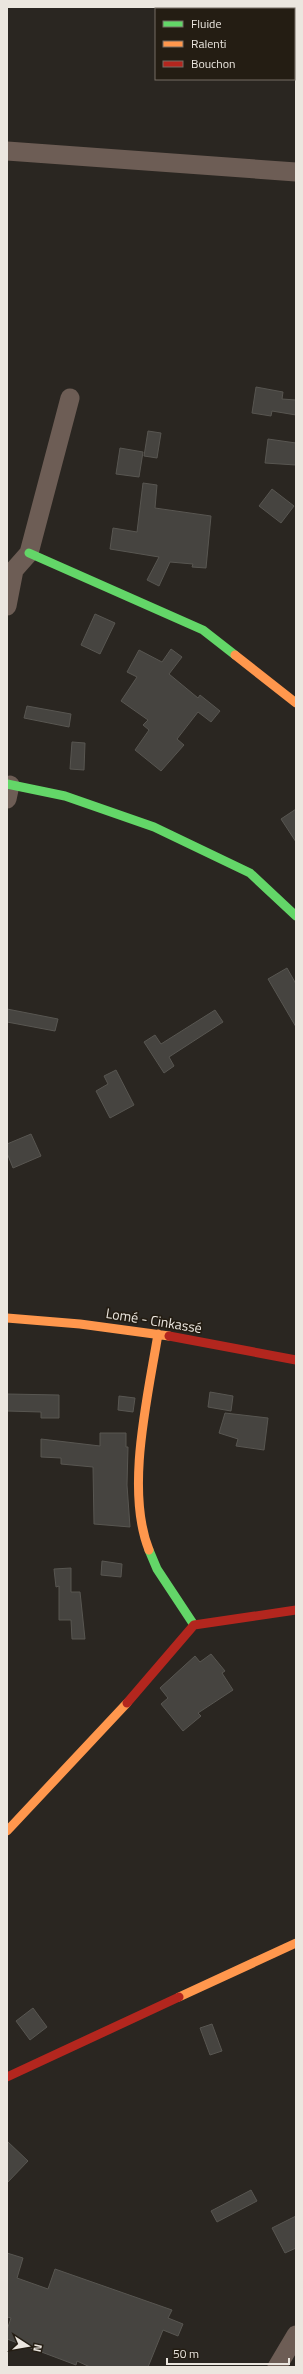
<svg xmlns="http://www.w3.org/2000/svg" width="303" height="2374" viewBox="0 0 303 2374" font-family="'Titillium Web',sans-serif">
	<style>
		.building { fill: #464440; stroke: #585651 }
		.lines { fill: none; stroke-linecap: round; stroke-linejoin: round }
		.street { stroke: #6d5d55; stroke-width: 19 }
		.fast { stroke: #63d668; stroke-width: 9 }
		.slow { stroke: #ff974d; stroke-width: 9 }
		.jam { stroke: #b3261e; stroke-width: 9 }
		.labels { text-anchor: middle; dominant-baseline: central; stroke-width: 3.5; stroke-linejoin: round; paint-order: stroke }
		.street-label { font-size: 14px; fill: #ebe6df; stroke: #241d13 }
	</style>
	<rect width="100%" height="100%" fill="#2a2621"/>
	<path class="building" d="M256 387 283 392 282 399 296 400V415L272 411 271 416 252 413Z
		M148 431 161 433 157 458 144 456Z
		M268 439 296 443V465L265 463Z
		M120 448 143 452 139 477 116 474Z
		M143 483 157 485 155 508 211 516 206 568 192 567 193 564 170 562 159 586 147 580 159 557 110 549 113 528 137 532Z
		M272 489 294 506 281 523 259 506Z
		M95 614 115 623 100 654 81 645Z
		M171 649 182 657 169 674 198 698 200 695 220 711 211 722 198 712 177 739 184 745 161 771 135 750 149 730 143 725 148 720 121 701 137 677 127 672 139 650 162 662Z
		M27 706 71 714 69 727 24 718Z
		M72 742 85 743 84 770 70 769Z
		M296 809V842L281 819Z
		M287 968 296 984V1027L268 979Z
		M7 1009 58 1019 55 1031 7 1022Z
		M215 1010 223 1022 169 1057 174 1066 164 1073 144 1042 155 1035 161 1044Z
		M116 1070 134 1105 110 1118 96 1091 108 1084 104 1076Z
		M31 1134 41 1156 13 1168 7 1153V1144Z
		M210 1392 233 1396 231 1411 208 1407Z
		M7 1394 59 1395V1418H41V1412L7 1411Z
		M119 1396 135 1398 133 1412 118 1410Z
		M225 1413 268 1418 264 1450 236 1446 238 1439 219 1433Z
		M100 1433H126V1447H128L127 1485 130 1527 94 1524 93 1467 61 1464V1458L41 1457V1439L100 1446Z
		M102 1561 122 1564 121 1577 101 1575Z
		M71 1568V1592H80L85 1639H72L71 1620H59V1586L56 1587 54 1569Z
		M211 1654 225 1671 222 1673 233 1690 198 1713 201 1716 183 1731 161 1704 168 1698 160 1688 195 1656 200 1662Z
		M33 2008 47 2027 30 2040 16 2021Z
		M212 2024 222 2051 210 2055 200 2028Z
		M7 2141 28 2161 7 2183Z
		M251 2190 257 2201 217 2222 211 2211Z
		M296 2216V2248L285 2253 272 2228Z
		M7 2253 23 2258 17 2278 48 2289 55 2269 172 2310 168 2318 183 2324 178 2336 163 2330 148 2367H90L77 2361 76 2365 7 2339V2330L11 2318 7 2317Z"/>
	<g class="lines">
		<path class="street" d="M7 151 296 172
			M7 606 14 570 29 553 70 398
			M7 799 10 785
			M277 2367 296 2335"/>
		<path class="fast" d="M29 553 203 630 235 655
			M7 784 65 796 154 827 250 873 296 916
			M149 1550 157 1569 194 1625"/>
		<path class="slow" d="M235 655 296 703
			M7 1318 80 1324 169 1336
			M149 1550C125 1490 148 1396 158 1334
			M7 1831 127 1703
			M179 1997 296 1943"/>
		<path class="jam" d="M169 1336 296 1360
			M127 1703 194 1625 296 1610
			M7 2077 179 1997"/>
	</g>
	<g class="labels">
		<g class="street-label">
			<text transform="translate(154 1320) rotate(9)">Lomé - Cinkassé</text>
		</g>
	</g>
	<rect width="303" height="2374" fill="none" stroke="#ebe6df" stroke-width="16"/>
	<rect x="155" y="8" width="140" height="72" fill="#241d13" stroke="#746d65"/>
	<rect x="163" y="21" width="20" height="6" fill="#63d668" stroke="#746d65"/>
	<text x="191" y="28" font-size="12" fill="#ebe6df">Fluide</text>
	<rect x="163" y="41" width="20" height="6" fill="#ff974d" stroke="#746d65"/>
	<text x="191" y="48" font-size="12" fill="#ebe6df">Ralenti</text>
	<rect x="163" y="61" width="20" height="6" fill="#b3261e" stroke="#746d65"/>
	<text x="191" y="68" font-size="12" fill="#ebe6df">Bouchon</text>
	<g transform="translate(28 2346) rotate(102)" stroke="#241d13" stroke-width="3" paint-order="stroke">
	<path d="M0-3L7 15L0 10L-7 15Z" fill="#ebe6df"/>
	<text y="-6" font-size="11" font-weight="bold" text-anchor="middle" fill="#ebe6df">N</text>
	</g>
	<path d="M167 2358v6h122v-6" fill="none" stroke="#ebe6df" stroke-width="2"/>
	<text x="173" y="2358" font-size="12" fill="#ebe6df" stroke="#241d13" stroke-width="3" paint-order="stroke">50 m</text>
</svg>
